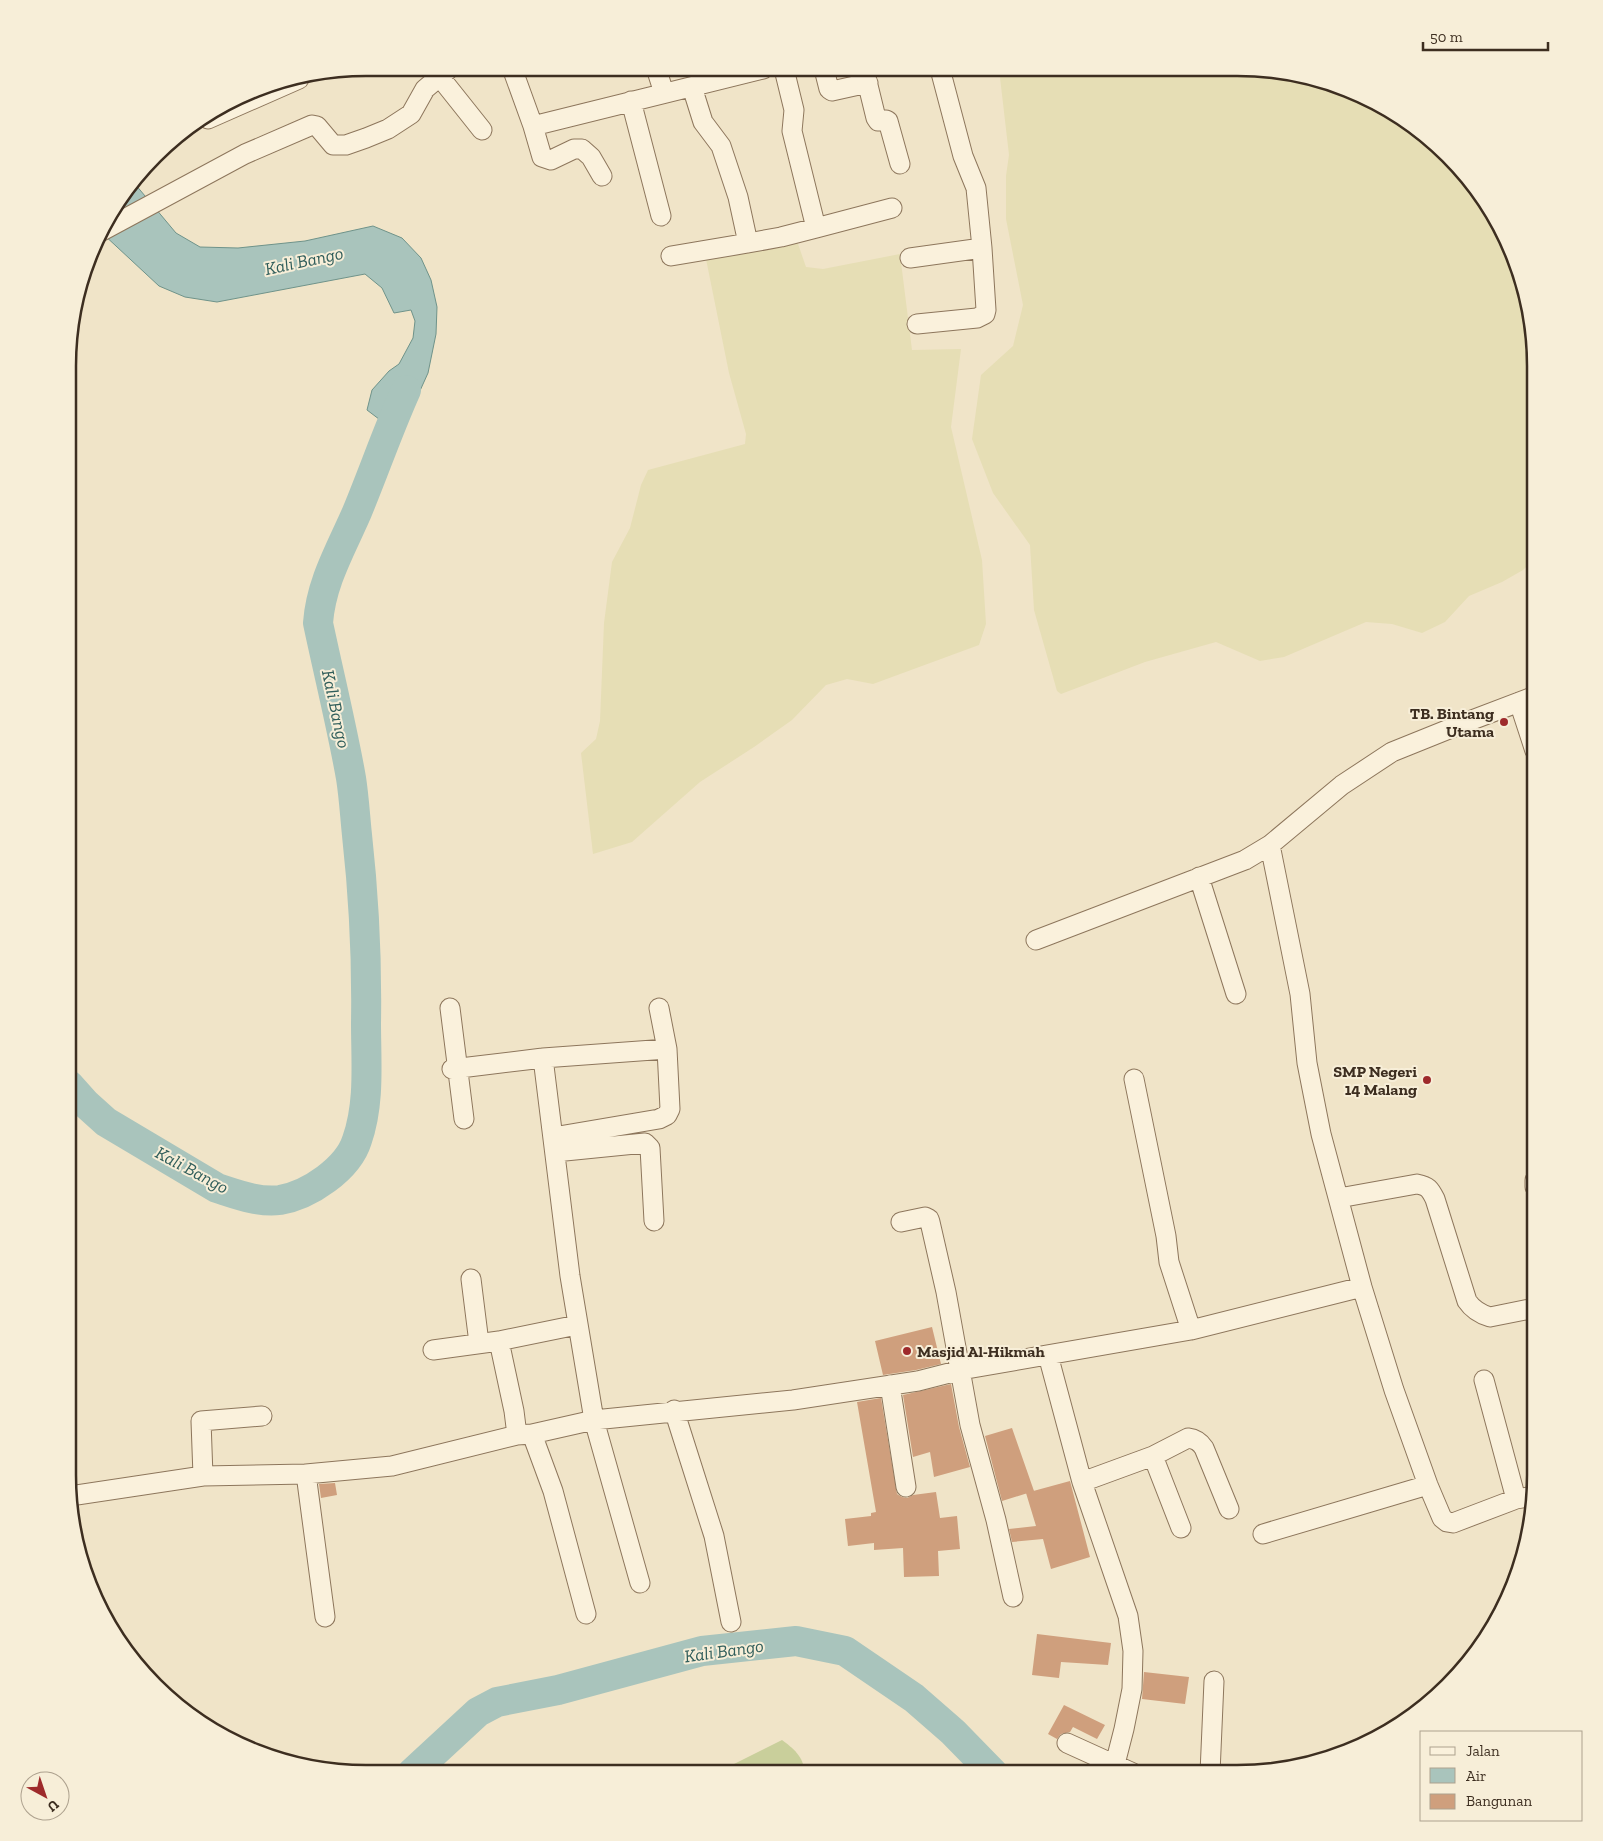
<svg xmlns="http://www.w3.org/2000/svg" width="1603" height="1841" viewBox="0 0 1603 1841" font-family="'Zilla Slab',serif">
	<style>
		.farmland { fill: #e6deb5 }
		.green { fill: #c9cf9b }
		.water { fill: #a9c4bc; stroke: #6f938a }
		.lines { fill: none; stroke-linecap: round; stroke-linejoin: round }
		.river { stroke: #a9c4bc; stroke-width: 30 }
		.building { fill: #cf9f7d }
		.street-casing { stroke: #8d765c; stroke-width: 21 }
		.street { stroke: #faf1dc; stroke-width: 19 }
		.poi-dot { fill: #9e2a2b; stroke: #f7eed8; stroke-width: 2 }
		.labels { text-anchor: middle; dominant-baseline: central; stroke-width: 4; stroke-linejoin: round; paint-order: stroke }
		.poi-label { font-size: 16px; font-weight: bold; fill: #3d2e20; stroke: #f7eed8; text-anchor: end }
		.water-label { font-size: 18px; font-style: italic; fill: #2f5d5a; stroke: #f7eed8 }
		.rim { fill: none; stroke: #3d2e20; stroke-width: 2.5 }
	</style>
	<rect width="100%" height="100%" fill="#f0e4c8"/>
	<path class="farmland" d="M999 69 1276 70 1351 90 1403 118 1461 169 1495 217 1525 289 1535 366V559L1523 570 1502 582 1469 596 1445 622 1422 633 1392 624 1366 622 1284 657 1260 661 1216 642 1145 662 1061 694 1057 691 1034 610 1030 545 993 493 972 439 981 375 1013 346 1023 305 1006 219V176L1009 155Z
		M796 238 806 267 823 269 900 254 912 350 961 349 951 427 982 560 986 624 979 645 873 684 847 679 826 685 792 720 754 747 700 782 632 842 593 854 581 753 596 739 600 721 604 623 612 562 630 528 641 485 648 470 745 444 746 434 729 373 706 259Z"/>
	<path class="green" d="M782 1740C793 1748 805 1758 804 1773H716Z"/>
	<path class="water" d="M135 184 176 233 200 247 238 248 305 241 373 226 402 238 421 258 431 280 437 307 436 334 428 373 400 435 367 410 372 390 389 371 399 364 413 338 415 321 411 310 394 313 382 288 365 274 217 302 185 297 159 286 102 233 107 217Z"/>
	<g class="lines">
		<path class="river" d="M69 1085 86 1104 106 1122 217 1188C236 1194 259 1203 280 1200 309 1195 348 1169 357 1140 370 1103 366 1062 366 1023 367 960 364 898 357 835 355 816 354 797 351 778 342 727 329 675 318 623 321 582 341 549 357 512 374 471 388 430 406 390
			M412 1773 478 1712 497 1702 558 1690 702 1651 796 1641 845 1651 914 1698 953 1732 993 1773"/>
	</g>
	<path class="building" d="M932 1327 941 1364 916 1370 883 1375 875 1341Z
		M951 1384 959 1427 970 1467 934 1477 930 1452 913 1457 903 1395Z
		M881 1398 897 1494 902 1497 907 1498 913 1495 936 1492 940 1518 957 1516 960 1549 938 1551 939 1576 904 1577 903 1548 874 1550V1543L848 1546 845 1519 871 1516V1513L876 1512 857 1402Z
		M1012 1428 1034 1491 1002 1501 985 1436Z
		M1070 1481 1090 1557 1051 1569 1043 1539 1012 1542 1009 1529 1036 1526 1026 1493Z
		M335 1483 337 1495 321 1498 319 1484Z
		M1037 1634 1111 1643 1108 1665 1061 1662 1059 1678 1032 1675Z
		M1144 1672 1189 1677 1185 1704 1142 1699Z
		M1064 1705 1105 1725 1097 1739 1073 1727 1070 1732 1061 1734 1057 1739 1048 1734Z"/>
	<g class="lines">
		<defs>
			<path id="street" d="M512 68 533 126 542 157 551 160 574 149H582L591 157 602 176
				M656 68 664 93
				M784 69 794 110 792 131 816 228 892 208
				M824 69 829 89 832 91 868 83
				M864 69 876 118 878 121 886 120 888 121 900 164
				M439 76 482 130
				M692 87 703 122 721 146 738 197 748 243 781 237 816 228
				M631 101 661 216
				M208 119 299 79
				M533 126 763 69
				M102 231 245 154 312 125 317 126 333 145H346L366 138 388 129 411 114 425 89 450 68
				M671 256 748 243
				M910 258 982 248
				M917 324 977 318 985 314 986 310 982 248 976 188 963 156 940 69
				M1519 702 1535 751
				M1270 845 1300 994 1307 1063 1321 1134 1362 1287 1394 1390 1428 1485 1442 1518 1447 1522 1453 1523 1516 1499 1535 1496
				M1199 877 1236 994
				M1036 940 1245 860 1270 845 1342 785 1392 752 1464 723 1535 696
				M450 1008 464 1119
				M543 1058 570 1276 594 1420 640 1583
				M452 1069 543 1058 667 1049
				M1134 1079 1166 1236 1169 1262 1191 1330
				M553 1137 659 1119 667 1115 670 1109 667 1049 659 1008
				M555 1152 645 1143 650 1148 654 1221
				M1535 1187V1180
				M1339 1198 1417 1184C1428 1186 1430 1189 1435 1199L1467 1301C1473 1310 1480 1314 1490 1317L1535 1308
				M901 1222 925 1217 929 1219 930 1222 946 1292 970 1425 996 1520 1013 1597
				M471 1279 479 1343
				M499 1341 514 1411 517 1435
				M433 1350 499 1341 577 1325
				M1048 1355 1082 1482 1128 1616 1133 1651 1132 1689 1124 1729 1115 1764
				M1484 1380 1516 1499
				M890 1385 906 1487
				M674 1410 714 1536 731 1622
				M532 1434 553 1491 586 1614
				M1153 1456 1181 1528
				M306 1474 325 1617
				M203 1476 201 1421 262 1416
				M1082 1482 1153 1456 1188 1438C1196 1439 1200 1442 1204 1448L1229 1509
				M70 1496 203 1476 306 1474 392 1466 517 1435 532 1434 594 1420 793 1400 918 1381 961 1370 1191 1330 1362 1287
				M1263 1534 1428 1485
				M1067 1743 1133 1773
				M1210 1773 1214 1681"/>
		</defs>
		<use href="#street" class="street-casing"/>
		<use href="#street" class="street"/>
	</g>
	<g class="poi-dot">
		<circle cx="1504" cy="722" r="5"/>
		<circle cx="1427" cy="1080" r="5"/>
		<circle cx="907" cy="1351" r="5"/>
	</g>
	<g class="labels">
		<g class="poi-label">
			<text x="1494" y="713">TB. Bintang<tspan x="1494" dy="18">Utama</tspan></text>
			<text x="1417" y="1071">SMP Negeri<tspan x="1417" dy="18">14 Malang</tspan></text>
			<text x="917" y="1351" text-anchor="start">Masjid Al-Hikmah</text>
		</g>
		<g class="water-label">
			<text transform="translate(304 261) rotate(-12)">Kali Bango</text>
			<text transform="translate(336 709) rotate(78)">Kali Bango</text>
			<text transform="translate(192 1170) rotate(28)">Kali Bango</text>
			<text transform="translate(724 1651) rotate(-8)">Kali Bango</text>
		</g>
	</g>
	<path d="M0 0H1603V1841H0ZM366 76H1237A290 290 0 0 1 1527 366V1475A290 290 0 0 1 1237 1765H366A290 290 0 0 1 76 1475V366A290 290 0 0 1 366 76Z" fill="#f7eed8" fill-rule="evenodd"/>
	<path class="rim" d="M366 76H1237A290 290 0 0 1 1527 366V1475A290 290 0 0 1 1237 1765H366A290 290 0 0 1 76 1475V366A290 290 0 0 1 366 76Z"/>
	<rect x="1420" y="1731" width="162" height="90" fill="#f7eed8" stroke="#ada18e"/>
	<rect x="1430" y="1747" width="25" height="8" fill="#faf1dc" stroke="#ada18e"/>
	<text x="1466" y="1756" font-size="15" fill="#3d2e20">Jalan</text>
	<rect x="1430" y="1768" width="25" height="15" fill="#a9c4bc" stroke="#ada18e"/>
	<text x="1466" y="1781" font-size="15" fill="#3d2e20">Air</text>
	<rect x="1430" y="1794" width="25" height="15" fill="#cf9f7d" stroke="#ada18e"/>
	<text x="1466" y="1806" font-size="15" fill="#3d2e20">Bangunan</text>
	<g transform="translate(45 1796) rotate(140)"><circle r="24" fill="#f7eed8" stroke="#ada18e"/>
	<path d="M0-4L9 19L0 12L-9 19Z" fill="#9e2a2b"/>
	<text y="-8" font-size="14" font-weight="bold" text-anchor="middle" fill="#3d2e20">U</text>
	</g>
	<path d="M1423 42v8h125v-8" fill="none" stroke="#3d2e20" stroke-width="2.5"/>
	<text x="1430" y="42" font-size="15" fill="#3d2e20" stroke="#f7eed8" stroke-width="4" paint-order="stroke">50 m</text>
</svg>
